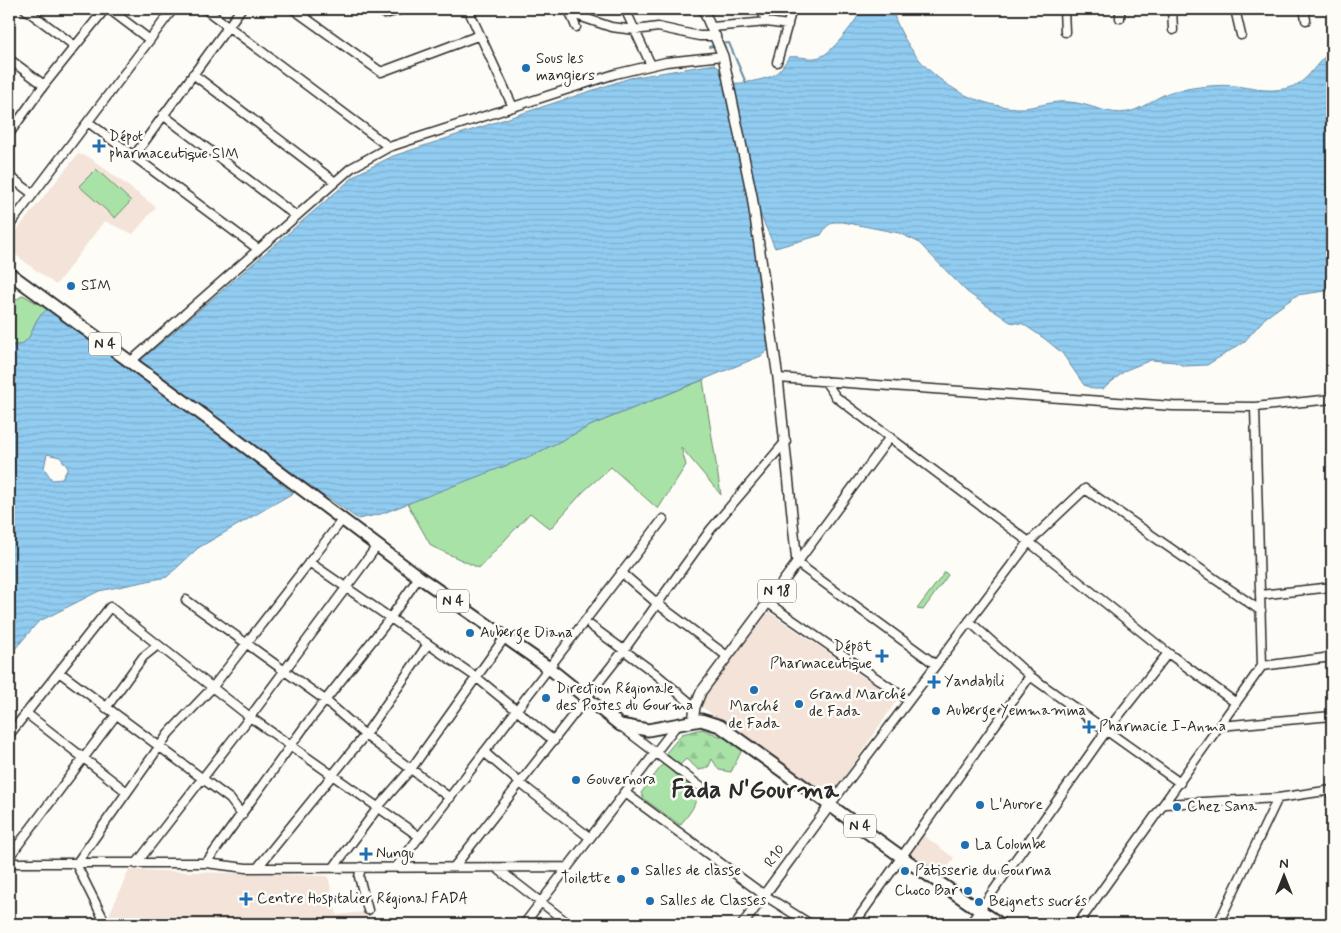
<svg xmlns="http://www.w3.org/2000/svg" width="1341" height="933" viewBox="0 0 1341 933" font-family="Mynerve,sans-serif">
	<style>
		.built { fill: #f3e3d8 }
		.green { fill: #a9e2a7; stroke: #6a8669 }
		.forest { fill: url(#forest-firs); stroke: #6a8669 }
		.water { fill: url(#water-rules); stroke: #688ca2; fill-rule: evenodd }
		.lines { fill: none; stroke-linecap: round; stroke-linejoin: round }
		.stream { stroke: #688ca2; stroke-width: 2 }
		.minor-casing { stroke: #2b2b2b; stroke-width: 11 }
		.major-casing { stroke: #2b2b2b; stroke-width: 12 }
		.highway-casing { stroke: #2b2b2b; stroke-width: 15 }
		.minor { stroke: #fdfcf7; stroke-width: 8 }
		.major { stroke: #fdfcf7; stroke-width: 9 }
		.highway { stroke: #fdfcf7; stroke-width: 11 }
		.poi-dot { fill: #1f6fb2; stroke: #fdfcf7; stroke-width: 2 }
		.labels { text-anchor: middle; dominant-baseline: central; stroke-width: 5; stroke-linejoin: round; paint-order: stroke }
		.shield { fill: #fdfcf7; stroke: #6a6a68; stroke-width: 1 }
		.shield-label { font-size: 14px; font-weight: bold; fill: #2b2b2b }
		.poi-label { font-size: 15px; fill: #2b2b2b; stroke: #fdfcf7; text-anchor: start }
		.street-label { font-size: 15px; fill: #2b2b2b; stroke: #fdfcf7 }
		.town-label { font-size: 25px; font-weight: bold; fill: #2b2b2b; stroke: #fdfcf7 }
	</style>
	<defs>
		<pattern id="forest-firs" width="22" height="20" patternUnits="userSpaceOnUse" patternTransform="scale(1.25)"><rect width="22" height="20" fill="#a9e2a7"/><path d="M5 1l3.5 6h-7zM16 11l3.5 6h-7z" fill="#92c290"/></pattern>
		<pattern id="water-rules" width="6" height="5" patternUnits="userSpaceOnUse" patternTransform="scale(1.25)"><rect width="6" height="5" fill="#91ccf1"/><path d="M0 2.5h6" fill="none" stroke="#7dafcf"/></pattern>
	</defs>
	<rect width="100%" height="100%" fill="#fdfcf7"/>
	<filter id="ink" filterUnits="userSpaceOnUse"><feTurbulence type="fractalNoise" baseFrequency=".02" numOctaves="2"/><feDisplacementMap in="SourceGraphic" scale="10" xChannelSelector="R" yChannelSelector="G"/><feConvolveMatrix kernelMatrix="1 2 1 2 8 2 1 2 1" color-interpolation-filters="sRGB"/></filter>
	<g filter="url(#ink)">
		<path class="built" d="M78 154 89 157 156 207 133 234 104 221 56 285 9 250V240Z
			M769 612 897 700 830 798 702 707 705 694Z
			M920 833 954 858 938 882 903 858Z
			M129 870 328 876 337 915 364 912 367 924H147L144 916 109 915Z"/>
		<path class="green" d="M96 169 131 201 115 218 79 186Z
			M23 295 47 309C45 312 40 315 38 318 30 331 31 348 9 345V305Z
			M703 380 721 495 681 447 686 465 658 509 611 467 584 491 550 529 530 513 479 568 431 546 407 503 531 456 592 425Z
			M945 572 948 575 923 610 917 609Z
			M663 764 696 792C698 805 688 815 680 825L644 799 641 793Z"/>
		<path class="forest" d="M702 729 727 739 742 750 731 772 719 770 712 759 708 768 699 770 686 759 679 766 666 753 682 734Z"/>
		<path class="water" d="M861 9H892C908 64 958 105 1017 108 1034 109 1051 100 1069 102 1089 103 1108 116 1128 112 1147 108 1160 92 1180 90 1197 87 1219 84 1236 86 1257 89 1275 94 1296 85 1309 79 1316 63 1328 54L1332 55V290L1297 295 1265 318 1244 342 1207 365 1184 366 1175 362 1151 360 1126 370 1103 389H1094L1084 385 1062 353 1045 339 1023 324 1010 322 967 292 918 242 899 233 843 222H833L826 227 821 235 775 248 753 198 774 345 761 356 592 425 531 456 381 514 358 519 327 497 317 495 230 428 222 436 293 493 198 548 167 577 99 591 38 622 9 656V345C31 348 30 331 38 318 40 315 45 312 47 309L199 419 206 412 140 361 357 174 393 156 630 78 715 64C721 69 721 79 729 82 736 86 767 79 774 75 781 70 785 63 789 57 801 55 812 62 824 55 833 50 859 19 861 9ZM47 454 60 457 68 468 62 479 52 480 44 468Z"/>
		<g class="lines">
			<path class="stream" d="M721 44 729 43 746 83
				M709 47 716 45"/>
			<defs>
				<path id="minor" d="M25 9 75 46
					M109 9 150 40
					M205 9 389 147
					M293 9 381 72 480 35
					M377 9 385 14 403 9
					M468 9 513 107
					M625 9 651 65
					M761 9 767 22
					M1064 9 1065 32
					M1120 9V18
					M1172 9 1173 30
					M1235 9 1241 35
					M1304 9 1306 20
					M569 10 576 27
					M570 13 611 27 635 30 658 27 699 36H716
					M712 27 767 22 788 25
					M9 59 44 85
					M777 62 792 9
					M193 74 335 182
					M163 115 296 216
					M88 122 258 249
					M9 134 44 85 105 9
					M134 156 241 9
					M9 176 33 194
					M9 226 173 9
					M129 363 351 168 389 147 615 74 666 62 723 56
					M778 378 1173 406 1255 407 1332 399
					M825 381 836 397 1029 542 1168 653 1236 703
					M890 437 797 563 935 664
					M309 562 476 677 554 741
					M621 572 659 605 727 656
					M1260 595 1332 587
					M186 600 325 700 365 735 450 798
					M768 603 908 700
					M969 621 1030 676 1180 783
					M591 626 656 674 695 707
					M1262 666 1332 657
					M59 672 230 799 242 815
					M106 708 143 657 158 645
					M26 713 127 792
					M1220 726 1332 716
					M622 727 706 791
					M9 735 110 607 250 717 420 837
					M484 752 520 783 589 837
					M624 792 764 895 810 924
					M1165 804 1278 798 1332 790
					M830 805 1029 542 1085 489 1261 611
					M9 857 116 715
					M9 863H206L246 868 568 867
					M206 863 305 726 391 617 419 577
					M136 864 250 717 377 546
					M397 866 663 519
					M258 867 365 735 428 644
					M334 867 379 806 411 769 505 637
					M361 867 359 877 368 910
					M454 867 624 650 711 529 786 441
					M498 869 569 924
					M106 924 76 864 169 733 212 688 342 520
					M524 924 676 726
					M854 924 1030 676
					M970 924 1102 737 1168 653
					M1078 924 1262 666 1255 407
					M1218 924 1278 798"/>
				<path id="major" d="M693 721 695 707 701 692 797 563 778 378 752 196 723 56 703 9
					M743 924 830 805"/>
				<path id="highway" d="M9 273 226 432 419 577 549 668 620 725 648 730 701 720 720 726 903 858 1000 924"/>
			</defs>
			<use href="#minor" class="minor-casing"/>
			<use href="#major" class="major-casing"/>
			<use href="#highway" class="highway-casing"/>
			<use href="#minor" class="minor"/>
			<use href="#major" class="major"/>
			<use href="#highway" class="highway"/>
		</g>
	</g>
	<g class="poi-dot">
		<circle cx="526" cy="68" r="5"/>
		<path d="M96.5 138.5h5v5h5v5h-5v5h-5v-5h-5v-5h5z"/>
		<circle cx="71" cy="286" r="5"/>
		<circle cx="470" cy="633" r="5"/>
		<path d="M879.5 648.5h5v5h5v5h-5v5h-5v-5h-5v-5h5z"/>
		<path d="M931.5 674.5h5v5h5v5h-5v5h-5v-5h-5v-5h5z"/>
		<circle cx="754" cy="690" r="5"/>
		<circle cx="546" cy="698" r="5"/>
		<circle cx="799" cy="704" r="5"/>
		<circle cx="936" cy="711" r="5"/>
		<path d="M1086.5 719.5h5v5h5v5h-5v5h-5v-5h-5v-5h5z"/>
		<circle cx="576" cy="780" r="5"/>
		<circle cx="980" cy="805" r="5"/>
		<circle cx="1177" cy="807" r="5"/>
		<circle cx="965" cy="845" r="5"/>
		<path d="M363.5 846.5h5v5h5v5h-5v5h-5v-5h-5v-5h5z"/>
		<circle cx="635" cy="871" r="5"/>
		<circle cx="905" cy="871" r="5"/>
		<circle cx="621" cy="879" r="5"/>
		<circle cx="968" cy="891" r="5"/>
		<path d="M243.5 891.5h5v5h5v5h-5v5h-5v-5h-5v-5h5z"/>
		<circle cx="650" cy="901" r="5"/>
		<circle cx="979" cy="902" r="5"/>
	</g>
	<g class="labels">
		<g class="shield">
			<rect x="89" y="332.5" width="32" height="23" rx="4"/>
			<rect x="758" y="579.5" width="38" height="23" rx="4"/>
			<rect x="437" y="589.5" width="32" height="23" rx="4"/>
			<rect x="844" y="814.5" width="32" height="23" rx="4"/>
		</g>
		<g class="shield-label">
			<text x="105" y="344">N 4</text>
			<text x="777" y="591">N 18</text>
			<text x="453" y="601">N 4</text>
			<text x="860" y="826">N 4</text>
		</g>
		<g class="poi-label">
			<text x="536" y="59">Sous les<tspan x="536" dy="17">mangiers</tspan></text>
			<text x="109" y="137">Dépot<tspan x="109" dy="17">pharmaceutique SIM</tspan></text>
			<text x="81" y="286">SIM</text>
			<text x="480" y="633">Auberge Diana</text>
			<text x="872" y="647" text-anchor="end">Dépôt<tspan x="872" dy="17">Pharmaceutique</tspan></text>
			<text x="944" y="682">Yandabili</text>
			<text x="556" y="689">Direction Régionale<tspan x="556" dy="17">des Postes du Gourma</tspan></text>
			<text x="809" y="695">Grand Marché<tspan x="809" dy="17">de Fada</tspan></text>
			<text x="754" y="707" text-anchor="middle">Marché<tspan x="754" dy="17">de Fada</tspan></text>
			<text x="946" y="711">Auberge Yemmamma</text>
			<text x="1099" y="727">Pharmacie I-Anma</text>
			<text x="586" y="780">Gouvernora</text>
			<text x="990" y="805">L'Aurore</text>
			<text x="1187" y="807">Chez Sana</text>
			<text x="975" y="845">La Colombe</text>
			<text x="376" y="854">Nungu</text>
			<text x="645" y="871">Salles de classe</text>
			<text x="915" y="871">Patisserie du Gourma</text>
			<text x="611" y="879" text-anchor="end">Toilette</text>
			<text x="958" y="891" text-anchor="end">Choco Bar</text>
			<text x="257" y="899">Centre Hospitalier Régional FADA</text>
			<text x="660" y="901">Salles de Classes</text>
			<text x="989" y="902">Beignets sucrés</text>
		</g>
		<g class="street-label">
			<text transform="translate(775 856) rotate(-54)">R10</text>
		</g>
		<g class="town-label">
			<text x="755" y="790">Fada N'Gourma</text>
		</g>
	</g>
	<rect width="1341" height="933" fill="none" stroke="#fdfcf7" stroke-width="30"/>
	<rect x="15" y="15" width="1311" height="903" fill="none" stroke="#2b2b2b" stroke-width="2" filter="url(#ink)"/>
	<g transform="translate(1284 876)" stroke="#fdfcf7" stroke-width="4" paint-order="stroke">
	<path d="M0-4L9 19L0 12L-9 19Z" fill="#2b2b2b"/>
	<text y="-8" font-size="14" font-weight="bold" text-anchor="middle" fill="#2b2b2b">N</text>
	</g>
</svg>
